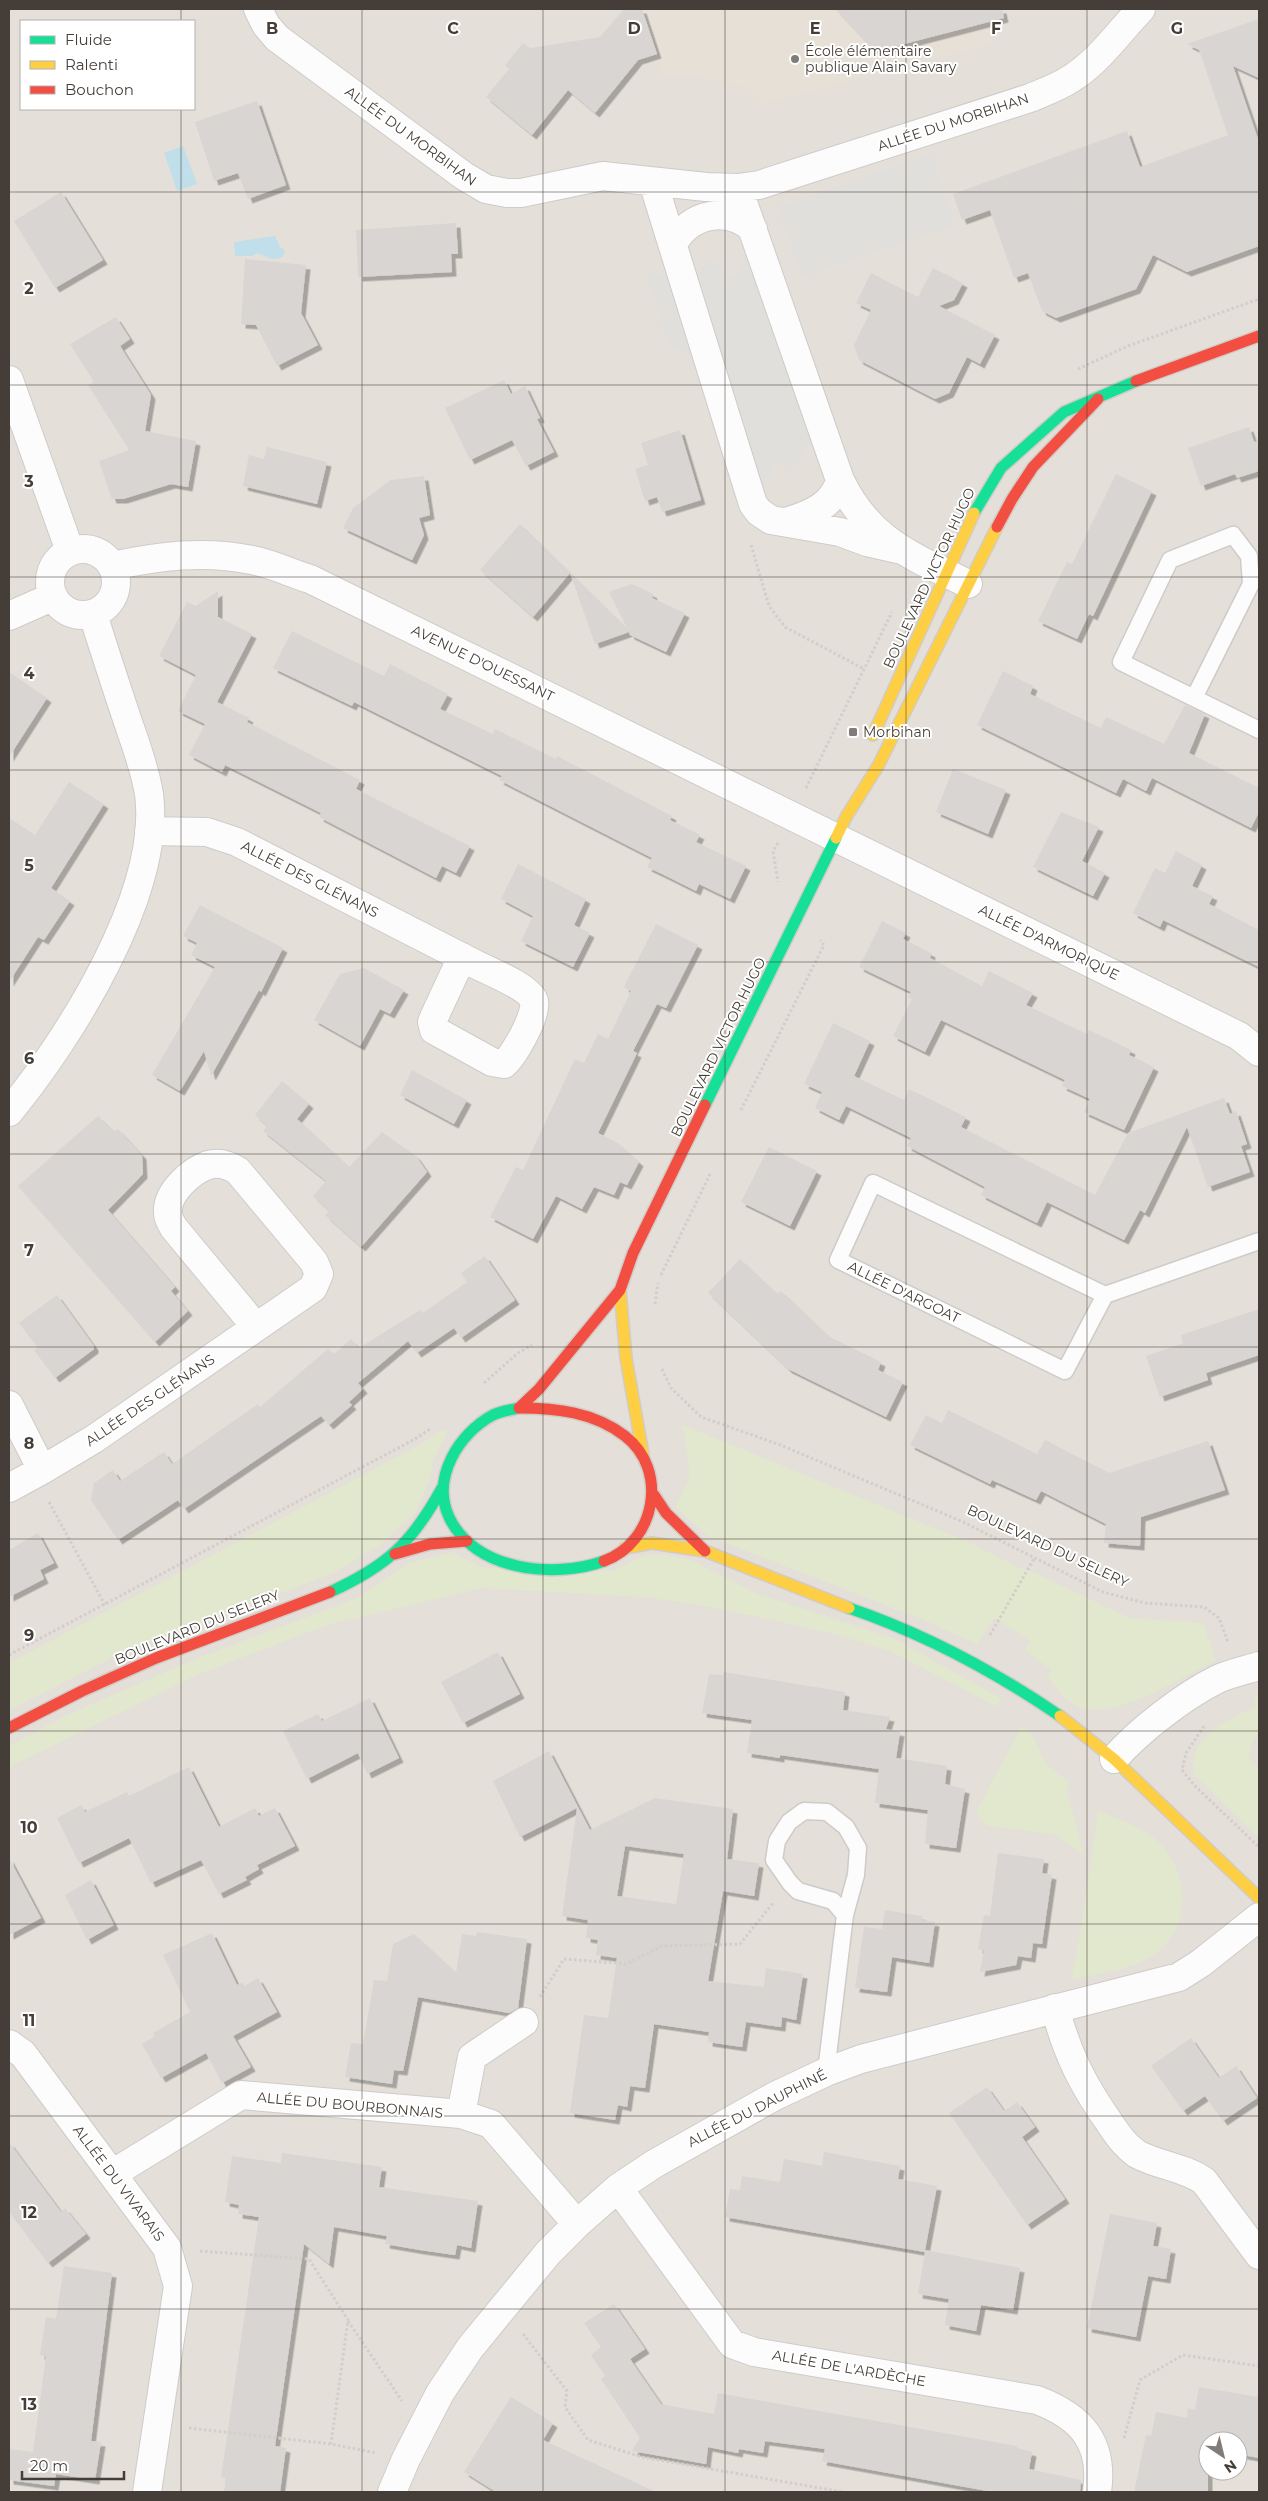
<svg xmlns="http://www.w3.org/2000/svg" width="1268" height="2501" viewBox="0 0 1268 2501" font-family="Montserrat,sans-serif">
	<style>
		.residential { fill: #e4dfd9; fill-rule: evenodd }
		.education { fill: #e6e0d7 }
		.green { fill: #e2e8ce }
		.parking { fill: #e1dfdc }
		.water { fill: #c0dfea }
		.building { fill: #d9d5d2; fill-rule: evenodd; filter: url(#shadow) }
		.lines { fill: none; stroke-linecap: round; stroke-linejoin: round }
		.lane-casing { stroke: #cecbc9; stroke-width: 19 }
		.street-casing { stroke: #cecbc9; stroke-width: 30 }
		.fast-casing { stroke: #d1ccc6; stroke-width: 14 }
		.slow-casing { stroke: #d1ccc6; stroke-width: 14 }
		.jam-casing { stroke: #d1ccc6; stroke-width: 14 }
		.path { stroke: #d1cecb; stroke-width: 3; stroke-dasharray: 2.5 2.5; stroke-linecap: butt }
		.lane { stroke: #fdfcfc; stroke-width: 16 }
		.street { stroke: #fdfcfc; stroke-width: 28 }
		.fast { stroke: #16e098; stroke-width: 11 }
		.slow { stroke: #ffcf43; stroke-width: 11 }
		.jam { stroke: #f24e42; stroke-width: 11 }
		.grid { fill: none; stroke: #453e38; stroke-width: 1; stroke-opacity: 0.55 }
		.poi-dot { fill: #817c77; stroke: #fff; stroke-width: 2 }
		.labels { text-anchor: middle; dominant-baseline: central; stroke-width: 4; stroke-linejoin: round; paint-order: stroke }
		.poi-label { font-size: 14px; fill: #453e38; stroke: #fff; text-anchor: start }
		.street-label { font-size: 14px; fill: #453e38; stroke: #fff }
		.grid-label { font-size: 16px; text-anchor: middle; font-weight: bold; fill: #453e38; stroke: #fff; stroke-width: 4; stroke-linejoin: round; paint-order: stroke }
	</style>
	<defs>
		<filter id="shadow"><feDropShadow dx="4.5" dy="4.5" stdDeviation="0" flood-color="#0004"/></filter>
	</defs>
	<rect width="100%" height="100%" fill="#f1eeeb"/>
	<path class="residential" d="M9 9H1259V2492H9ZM21 21H194V109H21ZM1208 2441H1238V2471H1208Z"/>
	<path class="education" d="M642 9H982L994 43 762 104 742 86 688 75 662 77Z"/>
	<path class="green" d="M683 1425 968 1542 1020 1568 1033 1572 1129 1618 1203 1623 1216 1661C1182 1676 1115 1723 1077 1706 1064 1700 1056 1688 1048 1677L1052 1670 1025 1650 1030 1640 994 1618 977 1644 924 1620 708 1536 676 1507 690 1476Z
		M441 1430H448L433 1460 430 1479 415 1513 381 1544 334 1573 128 1650 9 1710V1663L371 1471 423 1443Z
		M452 1552 481 1567 613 1571 640 1557 660 1554 691 1560 753 1592 895 1639 1002 1699 996 1706 890 1651 831 1633 712 1607 645 1597 482 1588 327 1625 197 1675 9 1767V1746L67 1715 191 1661 357 1598 409 1563Z
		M1259 1696V1731L1252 1742 1249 1758 1259 1769V1838L1194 1774C1187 1736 1228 1720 1255 1707L1254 1697Z
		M1022 1726 1032 1735 1046 1764 1070 1783 1067 1791 1084 1855 1054 1834 987 1826 976 1812Z
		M1098 1811C1118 1819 1139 1826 1156 1840 1191 1872 1193 1928 1152 1956 1133 1969 1094 1975 1071 1979L1079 1943Z"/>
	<path class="parking" d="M931 154 955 225 802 277 778 207Z
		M750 247 815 435 792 468 777 461 760 493 694 284 707 259 734 278Z
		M645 269 671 279 697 357 670 347Z"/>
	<path class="water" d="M183 146 197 184 177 191 164 153Z
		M275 236 280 247 285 250 283 256C273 263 267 256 257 253L252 256H235L234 242Z"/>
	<path class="building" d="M624 9H642L657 54 638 60 595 113 568 90 532 135 486 97 509 69 505 65 523 43 530 48 600 37Z
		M835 9H1002L1004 18 881 50H873Z
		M1259 19V78L1233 66 1259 142V246L1187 272 1153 255 1136 289 1056 318 1042 311 1028 273 1014 278 990 210 962 220 953 194 1127 131 1140 167 1228 135 1199 50 1187 44Z
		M257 101 286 185 248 199 238 173 214 181 195 122Z
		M61 192 103 260 55 288 14 221Z
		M456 223 458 254H451L452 272 358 277 356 230Z
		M245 259 306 265 301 313 318 345 277 366 256 325 241 324Z
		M933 268 963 283 954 300 939 306 995 335 980 364 967 357 949 393 935 399 859 360 854 345 871 310 856 303 871 273 918 297Z
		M116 317 130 339 120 346 151 395 145 431 196 441 188 487 171 484 123 499H112L99 461 129 450 88 385 94 382 70 344Z
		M504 380 511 394 525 386 540 418 537 419 554 452 526 466 512 440 470 460 445 408Z
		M1249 427 1254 442 1259 441V471L1237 478 1235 474 1201 486 1188 448Z
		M680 430 701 500 662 512 657 497 645 501 635 469 648 465 641 443Z
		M267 447 327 462 317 504 243 486 249 455 264 459Z
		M1116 474 1152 491 1093 616 1089 614 1077 639 1038 621 1067 562 1072 564Z
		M424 476 430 515 419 518 424 535 412 560 343 528 353 508 391 480Z
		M520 524 570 573 533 617 480 570Z
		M570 573 628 630 609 592 632 584 653 594 652 598 685 613 666 652 630 635 629 632 595 644Z
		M218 591V617L252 634 217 702 249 718 247 722 360 780 356 789 470 846 456 873 442 866 436 878 319 817 321 813 225 765 222 772 189 755 205 724 178 711 196 675 159 656 187 602 196 606Z
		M292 631 384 676 390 664 448 694 440 709 493 734 495 729 556 759 557 756 672 816 670 820 700 835 696 842 746 866 730 899 699 884 696 891 662 874 647 867 652 858 499 780 502 776 354 702 352 706 273 668Z
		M1003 671 1033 686 1030 694 1101 728 1106 717 1164 744 1185 705 1205 714 1189 753 1259 788V812L1251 828 1152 778 1146 791 1123 779 1116 793 977 725Z
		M9 672 47 698 9 757Z
		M953 769 1006 790 988 834 936 812Z
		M69 782 104 804 51 888 70 901 44 940 38 937 9 982V818L35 835Z
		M1061 812 1099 827 1082 861 1105 873 1093 896 1033 867Z
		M1176 851 1202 865 1192 886 1213 896 1209 904 1259 930V967L1163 920 1160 927 1133 913 1155 868 1165 873Z
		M518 864 586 899 574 925 590 933 573 967 521 941 533 916 501 899Z
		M200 905 283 948 261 992 259 990 211 1076 204 1051 180 1091 152 1075 215 967 191 955 197 943 183 936Z
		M882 921 906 933 903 939 931 953 930 958 982 986 989 971 1033 993 1026 1005 1087 1034 1089 1030 1131 1050 1129 1055 1154 1067 1124 1130 1084 1112 1090 1099 1062 1086 1065 1080 941 1020 925 1052 893 1036 912 999 908 997 911 992 859 967Z
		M656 924 698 945 666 1008 657 1004 633 1051 637 1053 598 1133 618 1143 639 1162 627 1185 620 1182 614 1195 594 1187 582 1209 556 1196 533 1239 490 1217 516 1167 523 1170 575 1059 584 1063 598 1034 608 1039 631 991 624 987Z
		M364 968 404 990 390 1014 380 1009 360 1046 314 1020 340 974Z
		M833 1023 870 1041 854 1076 904 1100 909 1089 966 1117 961 1127 1095 1195 1128 1133 1224 1098 1230 1114 1236 1111 1247 1144 1241 1146 1250 1172 1208 1187 1187 1127 1145 1213 1140 1210 1124 1240 1047 1202 1037 1223 981 1195 985 1187 907 1146 911 1138 846 1106 839 1120 815 1108 822 1092 804 1084Z
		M412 1070 467 1100 454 1124 400 1095Z
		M282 1081 309 1104 297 1119 349 1167 382 1132 416 1156 427 1172 361 1247 325 1215 329 1211 313 1196 326 1181 263 1131 267 1126 255 1115Z
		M98 1116 114 1132 118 1129 142 1155 143 1174 108 1210 175 1287 171 1291 188 1311 155 1342 18 1186Z
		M769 1147 817 1171 790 1226 741 1202Z
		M485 1256 515 1300 461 1338 454 1328 417 1353 408 1341 358 1383 363 1389 349 1402 352 1405 329 1425 321 1416 184 1509 178 1500 118 1540 91 1500 94 1483 113 1470 120 1481 164 1452 172 1464 258 1404 260 1407 328 1349 334 1354 351 1339 359 1348 420 1310 423 1313 467 1282 461 1273Z
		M740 1259 777 1294 781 1291 828 1336 881 1362 878 1370 903 1382 886 1417 788 1369 708 1293Z
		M57 1295 94 1346V1349L55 1378 34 1350 38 1348 19 1323Z
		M1259 1309V1355L1206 1373 1208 1380 1160 1397 1146 1356 1183 1343 1181 1335Z
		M948 1410 1037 1454 1045 1440 1109 1473 1208 1441 1225 1490 1141 1517 1140 1546 1104 1543 1106 1524 1041 1491 1036 1500 992 1480 990 1484 910 1445 926 1415 942 1423Z
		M38 1533 54 1563 40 1570 44 1579 9 1597V1550Z
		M498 1652 520 1694 463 1723 441 1682Z
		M724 1672 845 1692 843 1710 890 1717 886 1729 900 1732 896 1758 947 1766 945 1784 965 1789 956 1848 925 1844 928 1810 875 1803 879 1769 780 1755V1758L747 1753 752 1720 702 1713 709 1674 723 1675Z
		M370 1698 399 1758 367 1774 358 1753 307 1779 283 1731 318 1714 322 1721Z
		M549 1751 590 1830 655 1798 733 1809 727 1859 759 1863 754 1896 723 1891 708 1981 764 1987 766 1968 803 1974 796 2020 782 2017 781 2027 746 2022 742 2047 708 2042 709 2032 654 2024 645 2088 630 2086 627 2107 618 2105 615 2120 570 2113 584 2015 608 2018 617 1958 596 1955 598 1940 586 1938 588 1920 562 1916 577 1808 520 1837 493 1781ZM625 1846 684 1854 676 1904 617 1896Z
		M189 1767 219 1827 255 1808 259 1816 275 1808 295 1846 257 1865 259 1869 245 1877 247 1880 219 1894 201 1860 151 1883 129 1838 79 1863 57 1818 81 1805 85 1812 127 1792 129 1796Z
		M998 1853 1044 1859 1042 1873 1052 1875 1042 1944 1033 1943 1031 1958 1018 1956 1016 1965 980 1972 984 1950 978 1949 984 1915 990 1916Z
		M9 1858 41 1918 9 1935Z
		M91 1880 114 1925 87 1940 65 1895Z
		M885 1910 922 1916 921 1920 935 1922 929 1963 892 1957 887 1992 855 1988 864 1927 882 1929Z
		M477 1932 527 1939 518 2008 509 2013 418 1997 403 2071 394 2070 392 2084 345 2077 351 2043 363 2044 374 1980 387 1981 393 1944 414 1934 456 1973 462 1934 476 1936Z
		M212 1933 237 1985 243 1982 244 1986 258 1978 277 2012 233 2036 251 2067 222 2083 206 2053 161 2078 142 2044 155 2036 153 2033 190 2012 163 1955Z
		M1191 2038 1219 2078 1236 2066 1257 2098 1223 2121 1205 2096 1183 2111 1151 2066Z
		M987 2087 1004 2111 1017 2102 1035 2127 1022 2137 1065 2199 1027 2225 949 2113Z
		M9 2142 61 2212 65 2208 86 2234 48 2263 9 2212Z
		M824 2152 900 2166 898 2179 937 2186 925 2250 1020 2268 1013 2310 981 2305 976 2331 945 2325 949 2299 918 2294 925 2252 725 2217 730 2189 740 2190 742 2176 780 2182 784 2159 822 2166Z
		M282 2153 382 2167 379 2187 478 2201 471 2248 457 2245 455 2255 420 2250 385 2244 387 2236 334 2227 329 2264 304 2244 275 2446 286 2448 280 2492H224L226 2478 221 2477 259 2217 238 2214 239 2205 225 2202 232 2156 281 2163Z
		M1110 2214 1157 2223 1153 2246 1171 2249 1166 2279 1148 2276 1136 2337 1087 2328Z
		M64 2266 112 2273 91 2441 101 2442 95 2480 56 2474 54 2486 9 2480V2449L33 2452 46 2356 40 2355 46 2317 56 2319Z
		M614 2304 645 2349 630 2359 661 2404 714 2414 718 2393 1017 2446V2448L1032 2452 1029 2469 1081 2480 1080 2492H993L822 2461 825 2449 765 2441 763 2453 739 2449 738 2453 708 2447 706 2464 632 2451 640 2438 601 2379 605 2376 591 2355 601 2347 584 2323Z
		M1199 2387 1259 2397V2458L1238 2454V2441H1208V2492H1134L1146 2435 1151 2436 1156 2412 1187 2418 1188 2408 1195 2410Z
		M511 2397 553 2423 543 2440 656 2492H496L464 2472Z"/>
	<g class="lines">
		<defs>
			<path id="lane" d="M1194 698 1251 584 1249 556 1233 535 1170 560 1121 662 1259 730
				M1105 1295 873 1183 838 1260 1065 1371 1105 1295 1259 1241
				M826 2072 845 1915 856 1875 858 1848 846 1827 827 1812 804 1811 789 1822 777 1841 774 1860 790 1883 798 1891 833 1901 845 1915"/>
			<path id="street" d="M258 9 266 25 277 38 464 176 486 189 507 193H521L603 176 706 187 738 188 759 185 1030 98C1044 92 1059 87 1072 78 1099 61 1119 32 1141 9
				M653 182 753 504 759 512 771 520 840 532 867 542 898 549
				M738 188 840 480C869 541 911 555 968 584
				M673 244C689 214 727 205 753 229
				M9 380 70 551
				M789 521C811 514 834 505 840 480
				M50 582a33 33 0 1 1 66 0a33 33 0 1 1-66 0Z
				M112 566C159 556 204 550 252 560 272 564 291 573 310 579L1239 1036 1259 1052
				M9 616 52 597
				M149 831 207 832 237 842C317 883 397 924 477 965 491 972 529 987 534 1001 538 1013 514 1056 504 1064L492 1062 434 1030 432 1022 436 1013 462 957
				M9 1112C69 1039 162 893 149 794 145 769 136 745 128 722 116 686 104 650 93 614
				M9 1405 42 1470 94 1439 313 1288 319 1274 314 1262 238 1171C229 1165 219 1162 208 1165 191 1171 166 1193 168 1213 168 1219 171 1223 174 1228L256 1327
				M9 1488 42 1470
				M1114 1759C1138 1731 1185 1695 1218 1679 1231 1673 1246 1670 1259 1666
				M1055 2008C1067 2053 1082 2084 1109 2122 1117 2134 1125 2146 1137 2154 1159 2166 1184 2167 1204 2181L1259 2255
				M9 2044 23 2054 167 2248 178 2286 147 2492
				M461 2114 472 2057 524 2022
				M112 2174 241 2095 461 2114 491 2124 577 2224
				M618 2188 732 2344 754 2352 1037 2400C1082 2417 1104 2443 1097 2492
				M392 2492 406 2459 440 2393 470 2348 548 2253 577 2224 618 2188 654 2164 775 2096 826 2072 861 2059 1179 1977 1201 1963 1259 1917"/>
			<path id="fast" d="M974 513 1001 468 1064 412 1136 381
				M705 1105 836 838
				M519 1408C510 1410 501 1411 493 1415 459 1433 431 1478 449 1517 474 1571 555 1579 604 1561
				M330 1592C387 1566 412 1543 442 1488
				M849 1608C925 1634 994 1671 1060 1716"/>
			<path id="slow" d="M873 735 974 513
				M836 838 846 817 878 766 997 527
				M620 1290 626 1358 643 1455
				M625 1548 652 1543 705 1551 849 1608
				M1060 1716 1114 1759 1259 1898"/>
			<path id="jam" d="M1136 381 1259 336
				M997 527 1012 499 1033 467 1098 399
				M519 1408 539 1389 620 1290 633 1253 705 1105
				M519 1408C556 1408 594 1412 625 1436 669 1470 656 1542 604 1561
				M654 1495 666 1513 705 1551
				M395 1554 430 1544 467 1541
				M9 1728 82 1691 156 1658 330 1592"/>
		</defs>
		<use href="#lane" class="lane-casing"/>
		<use href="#street" class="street-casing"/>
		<use href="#fast" class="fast-casing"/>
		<use href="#slow" class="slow-casing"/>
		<use href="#jam" class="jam-casing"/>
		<path class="path" d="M1078 369 1128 346 1259 299
			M751 545 769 606 785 627 864 669
			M806 788 892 612
			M778 843 773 851 778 882
			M741 1110 824 945 820 940
			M661 1275 711 1172
			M655 1304 658 1283
			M662 1369 671 1388 701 1417 778 1444 961 1521 1103 1592 1145 1603 1204 1607 1219 1618 1228 1642
			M484 1383 518 1353 532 1345
			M49 1502 105 1605
			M990 1635 1035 1557
			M9 1655 415 1439 430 1429
			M1204 1726 1186 1753 1182 1770 1196 1787 1259 1847
			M540 1997 564 1959 626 1964 662 1946 740 1944 773 1903
			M200 2251 309 2259 348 2320 331 2444
			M348 2321 402 2401
			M523 2334 567 2391 565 2407 588 2440 642 2457 843 2492
			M189 2428 331 2444 376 2453
			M1124 2438 1140 2380 1183 2355 1259 2366"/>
		<use href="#lane" class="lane"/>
		<use href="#street" class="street"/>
		<use href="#fast" class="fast"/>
		<use href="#slow" class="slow"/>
		<use href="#jam" class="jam"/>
	</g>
	<path class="grid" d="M181 9V21M362 9V2492M543 9V2492M725 9V2492M906 9V2492M1087 9V2492M181 109V2492M9 192H1259M9 385H1259M9 577H1259M9 770H1259M9 962H1259M9 1154H1259M9 1347H1259M9 1539H1259M9 1731H1259M9 1924H1259M9 2116H1259M9 2309H1259"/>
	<g class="poi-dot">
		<circle cx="795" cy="59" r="5"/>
		<rect x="848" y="727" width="10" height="10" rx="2.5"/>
	</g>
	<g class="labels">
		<g class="poi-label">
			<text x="805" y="51">École élémentaire<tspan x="805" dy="16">publique Alain Savary</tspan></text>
			<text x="863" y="732">Morbihan</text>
		</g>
		<g class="street-label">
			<text transform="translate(953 122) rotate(-18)">ALLÉE DU MORBIHAN</text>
			<text transform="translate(411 136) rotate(36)">ALLÉE DU MORBIHAN</text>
			<text transform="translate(929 578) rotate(-65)">BOULEVARD VICTOR HUGO</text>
			<text transform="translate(483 663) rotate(26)">AVENUE D'OUESSANT</text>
			<text transform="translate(310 879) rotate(27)">ALLÉE DES GLÉNANS</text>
			<text transform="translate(1049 942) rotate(26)">ALLÉE D'ARMORIQUE</text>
			<text transform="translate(718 1047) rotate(-64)">BOULEVARD VICTOR HUGO</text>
			<text transform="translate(904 1292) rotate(26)">ALLÉE D'ARGOAT</text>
			<text transform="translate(150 1400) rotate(-34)">ALLÉE DES GLÉNANS</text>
			<text transform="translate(1048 1546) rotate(25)">BOULEVARD DU SELERY</text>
			<text transform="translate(197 1627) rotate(-22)">BOULEVARD DU SELERY</text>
			<text transform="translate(350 2105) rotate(5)">ALLÉE DU BOURBONNAIS</text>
			<text transform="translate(757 2108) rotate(-27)">ALLÉE DU DAUPHINÉ</text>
			<text transform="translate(119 2183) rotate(53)">ALLÉE DU VIVARAIS</text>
			<text transform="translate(849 2368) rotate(10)">ALLÉE DE L'ARDÈCHE</text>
		</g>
	</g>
	<g class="grid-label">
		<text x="272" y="34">B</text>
		<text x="453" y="34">C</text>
		<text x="634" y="34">D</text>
		<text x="815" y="34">E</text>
		<text x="996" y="34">F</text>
		<text x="1177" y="34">G</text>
		<text x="29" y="294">2</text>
		<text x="29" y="487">3</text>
		<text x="29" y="679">4</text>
		<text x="29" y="871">5</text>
		<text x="29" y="1064">6</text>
		<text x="29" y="1256">7</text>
		<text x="29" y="1449">8</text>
		<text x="29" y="1641">9</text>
		<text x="29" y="1833">10</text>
		<text x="29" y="2026">11</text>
		<text x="29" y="2218">12</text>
		<text x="29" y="2410">13</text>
	</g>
	<rect width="1268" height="2501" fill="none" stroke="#453e38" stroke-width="20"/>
	<rect x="20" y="20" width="175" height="90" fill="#ffffff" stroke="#b5b2af"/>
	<rect x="30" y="36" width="25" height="8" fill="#16e098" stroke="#b5b2af"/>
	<text x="65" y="45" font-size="15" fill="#453e38">Fluide</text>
	<rect x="30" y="61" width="25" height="8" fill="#ffcf43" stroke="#b5b2af"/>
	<text x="65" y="70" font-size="15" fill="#453e38">Ralenti</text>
	<rect x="30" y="86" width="25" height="8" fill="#f24e42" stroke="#b5b2af"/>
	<text x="65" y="95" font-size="15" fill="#453e38">Bouchon</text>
	<g transform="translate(1223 2456) rotate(145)"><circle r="24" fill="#ffffff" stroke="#b5b2af"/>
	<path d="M0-4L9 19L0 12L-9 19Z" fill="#817c77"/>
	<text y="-8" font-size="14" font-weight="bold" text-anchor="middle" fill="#453e38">N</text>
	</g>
	<path d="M22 2471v8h102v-8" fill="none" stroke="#453e38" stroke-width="2.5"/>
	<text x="30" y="2471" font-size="15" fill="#453e38" stroke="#ffffff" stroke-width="4" paint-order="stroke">20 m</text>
</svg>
